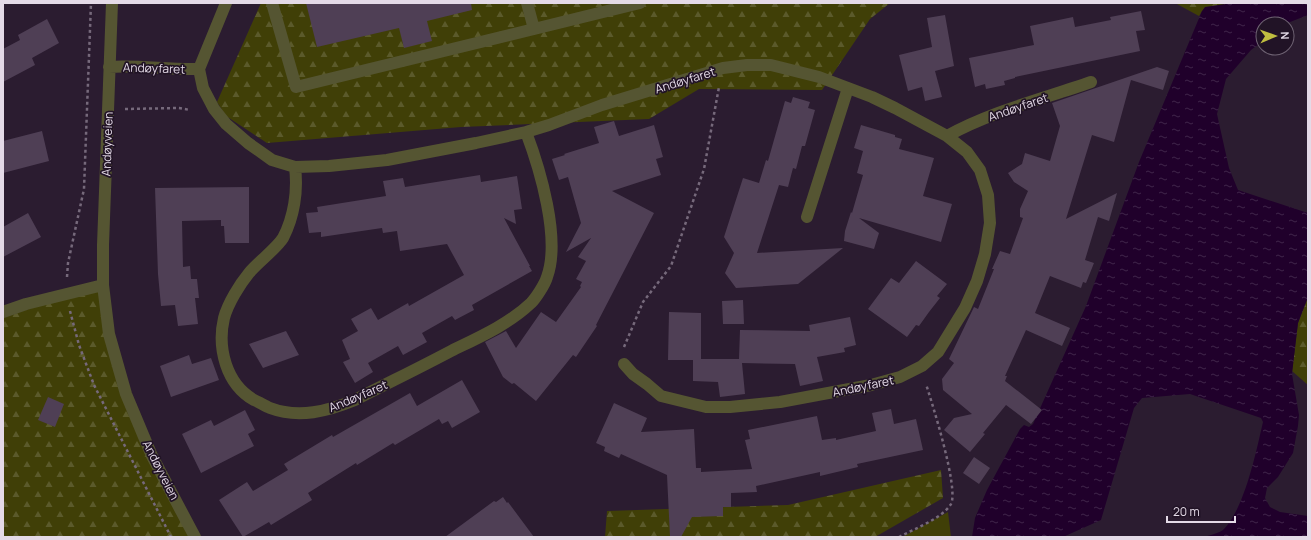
<svg xmlns="http://www.w3.org/2000/svg" width="1311" height="540" viewBox="0 0 1311 540" font-family="Manrope,sans-serif">
	<style>
		.forest { fill: url(#forest-firs) }
		.park { fill: #403f07 }
		.water { fill: url(#water-ripples) }
		.building { fill: #4f3f55 }
		.lines { fill: none; stroke-linecap: round; stroke-linejoin: round }
		.path { stroke: #76697b; stroke-width: 2.5; stroke-dasharray: 3 3; stroke-linecap: butt }
		.minor { stroke: #555532; stroke-width: 12 }
		.labels { text-anchor: middle; dominant-baseline: central; stroke-width: 3.5; stroke-linejoin: round; paint-order: stroke }
		.street-label { font-size: 12px; fill: #e4dae7; stroke: #211326 }
	</style>
	<defs>
		<pattern id="forest-firs" width="22" height="20" patternUnits="userSpaceOnUse"><rect width="22" height="20" fill="#403f07"/><path d="M5 1l3.5 6h-7zM16 11l3.5 6h-7z" fill="#5b5a2b"/></pattern>
		<pattern id="water-ripples" width="26" height="14" patternUnits="userSpaceOnUse"><rect width="26" height="14" fill="#20002b"/><path d="M2 4q2-2 4 0t4 0M15 11q2-2 4 0t4 0" fill="none" stroke="#40254a"/></pattern>
	</defs>
	<rect width="100%" height="100%" fill="#2b1c30"/>
	<path class="forest" d="M261 3H890L870 19 822 90 699 89 649 119 461 127 267 143 226 116 217 102Z
		M1175 3H1232L1202 11 1199 16Z
		M103 283 112 351 193 537H3V318Z
		M1308 297V385L1292 371 1298 323Z
		M941 470 943 498 875 537H605L607 511 788 505Z"/>
	<path class="park" d="M948 512 951 537H902Z"/>
	<path class="water" d="M1232 3H1308V15L1285 24H1263V41L1251 50 1226 79 1217 114 1229 168 1238 190 1308 213V297L1298 323 1292 374 1299 415 1298 426 1293 453 1278 477 1267 488 1265 498 1270 507 1280 512 1308 516V537H1204C1210 535 1220 533 1224 529 1245 507 1256 452 1263 422L1261 418 1190 394 1142 398 1134 408 1101 520 1063 537H972L975 518 987 490 1020 429 1024 425 1029 427 1033 424 1086 306 1139 162 1202 11 1205 7Z"/>
	<path class="building" d="M306 3H471L472 10 427 21 432 41 404 48 399 28 317 47Z
		M1141 11 1145 30 1136 31 1140 51 1015 77V78L1004 81 1005 85 986 89 985 84 975 87 969 58 1034 45 1030 26 1073 17 1075 27 1111 20 1110 17Z
		M945 15 954 66 935 71 942 97 925 101 922 87 908 91 899 55 932 47 927 18Z
		M47 19 59 43 32 58 35 65 3 82V49L20 40 18 35Z
		M1157 67 1169 71 1163 90 1131 80 1114 142 1092 135 1066 219 1117 193 1109 221 1098 217 1085 260 1094 263 1086 283 1083 282 1081 288 1050 276 1035 313 1070 328 1062 346 1026 330 1005 376H1007L1005 381 1042 410 1031 424 1006 405 983 433 985 434 970 452 944 430 954 418 972 414 943 390 942 379 954 363 949 359 974 307 978 309 994 269H992L1000 251 1010 254 1023 218 1020 217V209L1028 191 1014 182 1008 173 1022 164 1025 153 1050 161 1060 126 1052 103Z
		M793 97 810 102 808 108 815 110 805 146H802L796 169 793 168 788 187 779 185 757 253 843 248 798 284 736 288 725 273 734 253 724 237 743 178 759 183 766 160 768 161 785 101 791 103Z
		M614 121 619 136 654 125 663 157 656 159 661 175 612 191 654 213 596 325 597 326 576 357 573 355 536 401 514 383 512 384 503 377 485 342 506 331 516 348 541 312 556 322 581 287 580 286 582 282 576 279 586 261 578 257 591 238 566 252 581 223 568 177 559 180 552 159 565 155 564 154 599 143 594 127Z
		M861 125 895 135V137L902 139 899 149 934 158 923 196 952 204 941 242 859 218 879 233 874 249 844 241 845 231 851 212 852 213 863 175 857 173 863 151 854 148Z
		M42 131 49 161 3 173V141Z
		M480 175 481 182 517 176 522 209 514 210 516 224 504 218 530 266H529L532 271 472 305 474 310 455 320 452 316 422 333 427 342 403 355 398 346 368 363 373 372 355 383 343 362 350 359 342 340 358 331 351 319 371 308 378 320 408 303 409 306 464 275 447 244 400 251 397 231 383 233 382 228 321 237V232L309 233 306 213 318 212 317 207 386 196 383 181 403 178 405 187Z
		M249 187V243H225L224 226H221V220L182 221 183 267 190 266 191 279H197L199 298H195L198 324 178 326 175 305 161 306 158 274 155 188Z
		M28 213 41 237 3 257V227Z
		M916 261 947 284 937 296 940 298 929 312 919 326 916 325 907 337 868 309 891 278 899 283Z
		M743 300 744 324H723L722 301Z
		M669 312 701 313V359H739L740 330 810 331 809 325 850 317 856 345 844 348 845 352 817 357 823 381 800 386 795 364 742 363 745 394 720 397 718 382 693 381V360H668Z
		M286 331 299 355 263 368 249 344Z
		M189 355 192 364 211 358 219 380 171 397 160 366Z
		M462 380 480 412 452 428 448 421 442 424 439 419 395 445 393 443 357 465 356 463 308 493 312 500 271 525 269 522 243 537 219 500 247 482 253 491 288 470 284 464 332 435 333 437 410 393 417 406Z
		M48 397 64 404 55 427 38 420Z
		M614 403 647 418 641 432 694 429 696 468H701V472L752 469 745 440 750 439 748 430 817 416 822 440 836 438V440L876 431 872 413 891 409 894 424 916 419 923 450 857 464 858 467 820 476V472L756 486 757 492 731 493V507H723V516L692 517 681 537H670L667 475 621 454 619 458 604 451 605 447 596 443Z
		M245 410 255 430 248 434 254 446 201 473 182 434 211 420 214 426Z
		M974 457 990 468 979 484 963 473Z
		M503 497 507 503 508 502 534 537H445L494 501 496 502Z"/>
	<g class="lines">
		<path class="path" d="M125 109 179 108 190 110
			M67 277 68 263 84 189 91 3
			M70 311 79 345 94 385 171 537
			M624 347 643 302 671 266 704 169 719 87
			M899 537C914 529 943 518 951 504 959 488 932 403 926 384"/>
		<path class="minor" d="M112 3 103 245V285L109 334 126 394 152 456 195 537
			M272 3 296 87 534 29
			M527 3 534 29 640 3
			M109 67C139 65 169 70 199 69L203 88 214 109 226 124 248 143 272 160 295 167 329 166 387 160 476 143 526 132 549 125 602 105 723 68 747 65H771L819 77 872 97 895 108 947 136 967 152 980 170 988 195 990 223 985 254 977 281 965 308 938 352 922 366 900 377 871 385 780 402 730 407H706L661 396 647 384 633 374 624 364
			M199 69 226 3
			M947 136C992 111 1043 99 1091 82
			M295 167C298 191 294 217 283 238 276 249 258 262 249 273 240 284 228 303 224 318 217 348 226 384 254 400 259 402 265 406 270 408 299 419 328 411 355 400 388 383 421 367 453 350 480 337 509 324 531 303 536 298 545 284 547 277 561 239 540 169 526 132
			M807 217 848 88
			M3 312 26 304 103 285"/>
	</g>
	<g class="labels">
		<g class="street-label">
			<text transform="translate(154 68) rotate(2)">Andøyfaret</text>
			<text transform="translate(685 80) rotate(-17)">Andøyfaret</text>
			<text transform="translate(1018 107) rotate(-19)">Andøyfaret</text>
			<text transform="translate(107 144) rotate(-88)">Andøyveien</text>
			<text transform="translate(863 386) rotate(-12)">Andøyfaret</text>
			<text transform="translate(358 396) rotate(-23)">Andøyfaret</text>
			<text transform="translate(161 470) rotate(63)">Andøyveien</text>
		</g>
	</g>
	<rect width="1311" height="540" fill="none" stroke="#e4dae7" stroke-width="8"/>
	<g transform="translate(1275 36) rotate(88)"><circle r="19" fill="#211326" stroke="#6f6373"/>
	<path d="M0-3L7 15L0 10L-7 15Z" fill="#c0be40"/>
	<text y="-6" font-size="11" font-weight="bold" text-anchor="middle" fill="#e4dae7">N</text>
	</g>
	<path d="M1167 516v6h68v-6" fill="none" stroke="#e4dae7" stroke-width="2"/>
	<text x="1173" y="516" font-size="12" fill="#e4dae7" stroke="#211326" stroke-width="3" paint-order="stroke">20 m</text>
</svg>
